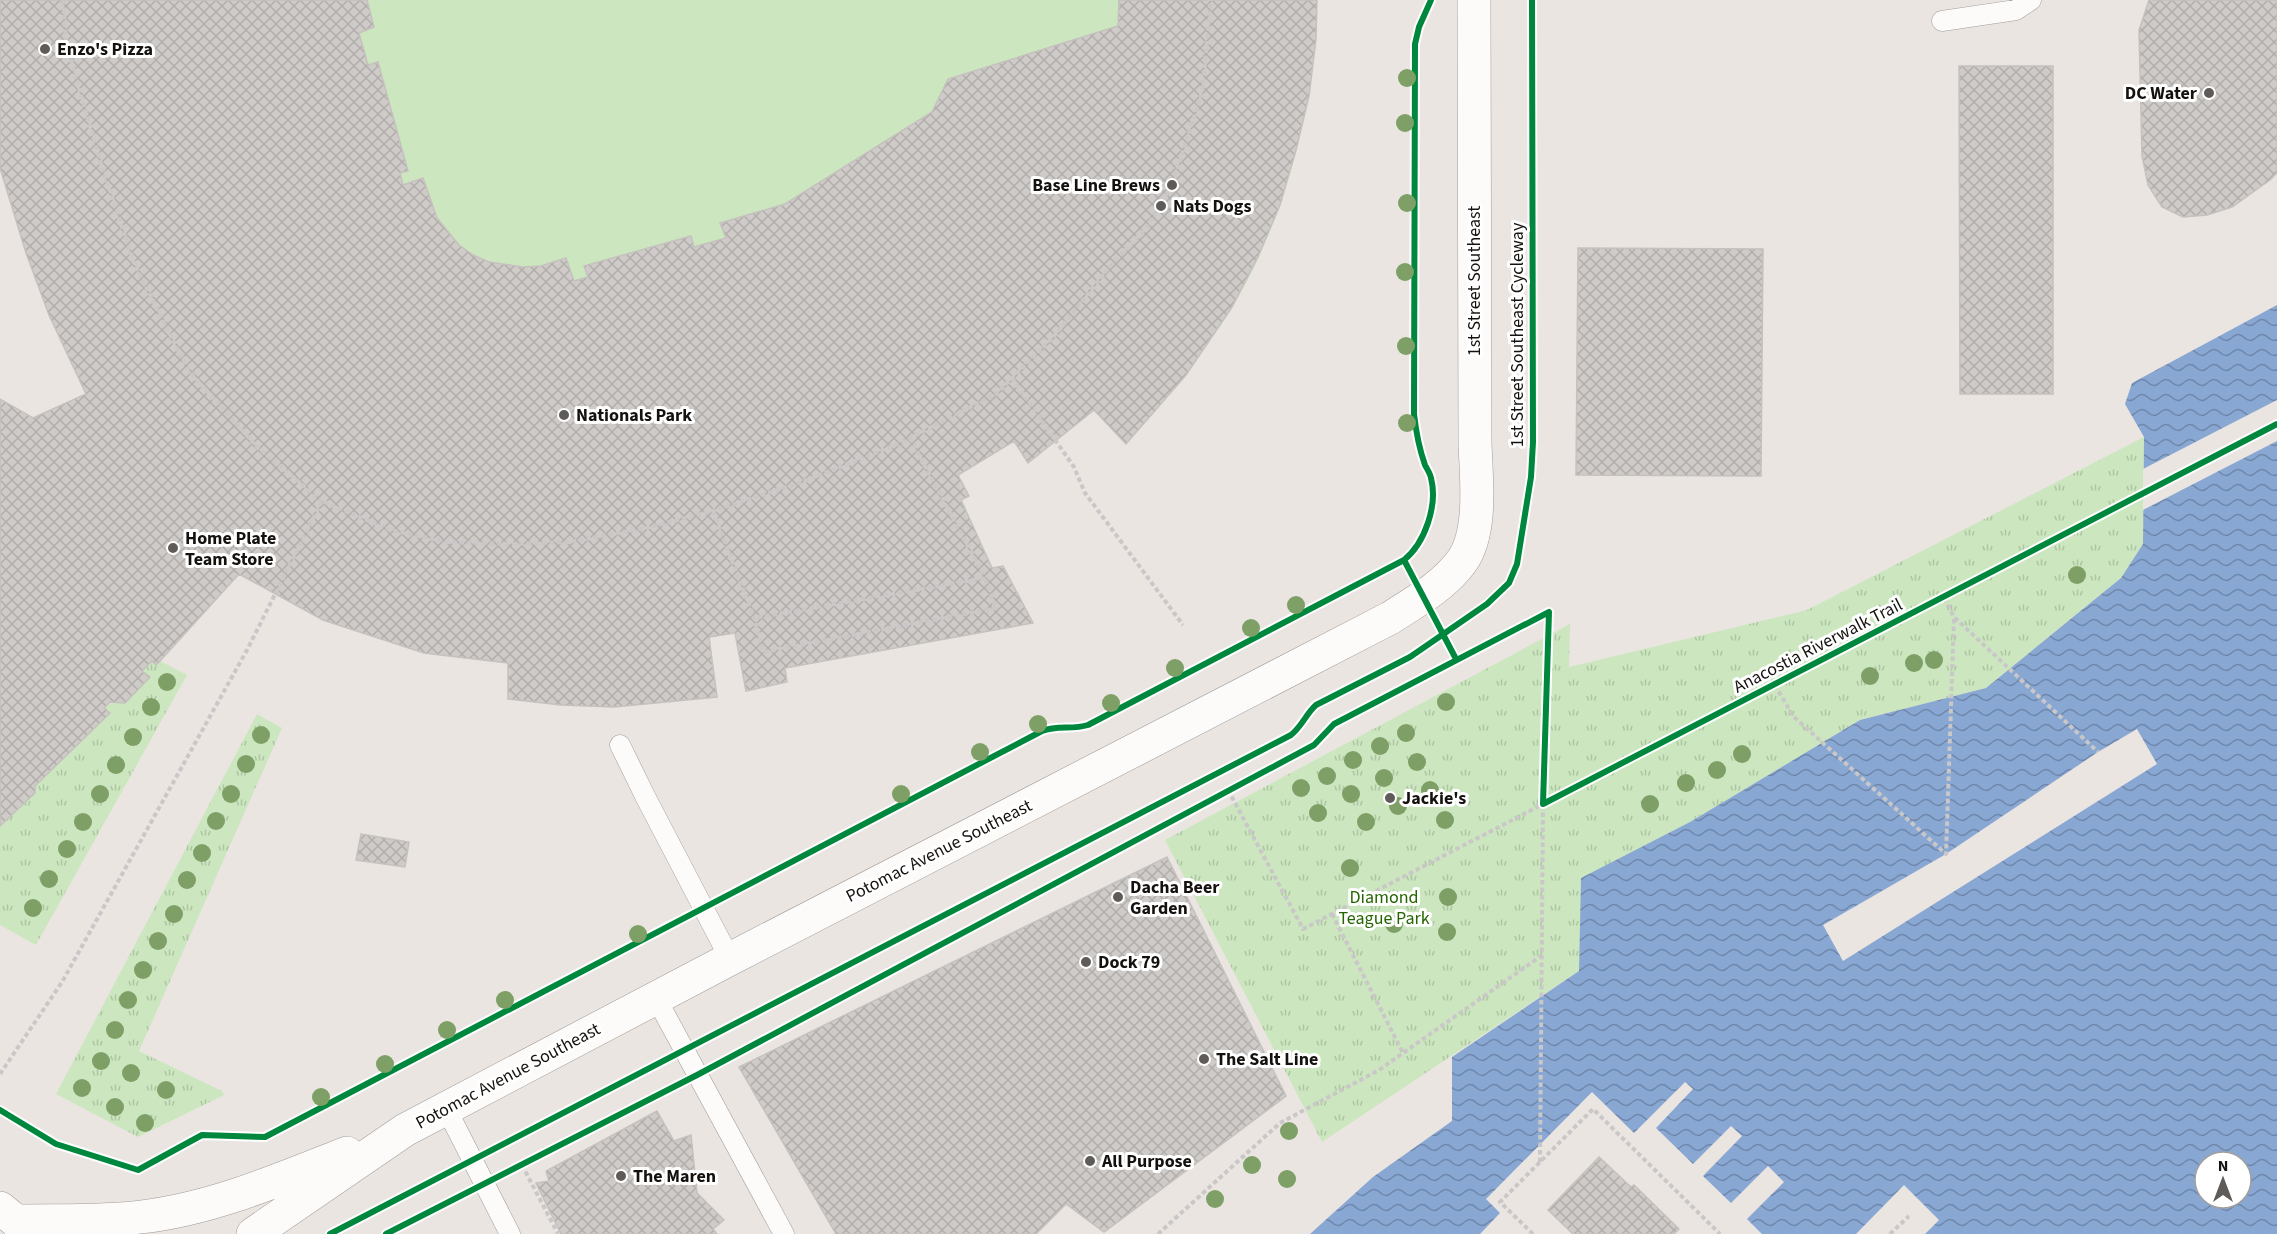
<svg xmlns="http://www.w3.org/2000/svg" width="2277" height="1234" viewBox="0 0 2277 1234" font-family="'Source Sans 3',sans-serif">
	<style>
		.grass { fill: url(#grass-tufts) }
		.pitch { fill: #cce7bf }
		.water { fill: url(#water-waves); fill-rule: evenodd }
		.pier { fill: #eae5e1 }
		.building { fill: url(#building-cross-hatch); stroke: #c5c1be; stroke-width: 1.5 }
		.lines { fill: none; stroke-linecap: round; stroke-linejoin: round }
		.service-casing { stroke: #a09c99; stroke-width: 21 }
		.tertiary-casing { stroke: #a09c99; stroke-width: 34 }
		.primary-casing { stroke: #a09c99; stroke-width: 34 }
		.path { stroke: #c9c7c7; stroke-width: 4; stroke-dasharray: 4.5 3; stroke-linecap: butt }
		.service { stroke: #fcfbfa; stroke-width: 20 }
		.tertiary { stroke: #fcfbfa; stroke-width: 33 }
		.primary { stroke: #fcfbfa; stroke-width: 33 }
		.cycleway-casing { stroke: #fff; stroke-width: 10 }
		.cycleway { stroke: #00873e; stroke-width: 6 }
		.tree { fill: #7e9f66 }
		.poi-dot { fill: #5f5b58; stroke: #fff; stroke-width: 2 }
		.labels { text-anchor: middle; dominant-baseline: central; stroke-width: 6; stroke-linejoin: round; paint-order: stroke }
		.poi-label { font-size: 18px; font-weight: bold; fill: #14110e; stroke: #fff; text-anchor: start }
		.street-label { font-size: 18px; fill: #14110e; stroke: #fff }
		.park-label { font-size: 18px; fill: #256501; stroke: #fff }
	</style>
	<defs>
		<pattern id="grass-tufts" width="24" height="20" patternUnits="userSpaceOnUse" patternTransform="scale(1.5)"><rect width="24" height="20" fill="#cce7bf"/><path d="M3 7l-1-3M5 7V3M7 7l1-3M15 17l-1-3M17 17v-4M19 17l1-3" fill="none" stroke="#aec5a3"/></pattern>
		<pattern id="water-waves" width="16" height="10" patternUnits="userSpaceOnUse" patternTransform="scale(1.5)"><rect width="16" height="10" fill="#89a7d3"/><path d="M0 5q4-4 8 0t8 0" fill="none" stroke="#6f87aa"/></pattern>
		<pattern id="building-cross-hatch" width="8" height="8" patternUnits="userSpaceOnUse" patternTransform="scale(1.5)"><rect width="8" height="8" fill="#cfcbc8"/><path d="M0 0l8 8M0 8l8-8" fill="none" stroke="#b1adab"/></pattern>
	</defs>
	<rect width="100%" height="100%" fill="#eae5e1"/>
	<path class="grass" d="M2144 437 2143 544 2121 578 1986 688 1860 720 1690 822 1582 878 1579 971 1322 1142 1165 840 1570 624 1569 667 1807 610Z
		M152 661H160L187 675 36 945 0 925V826L35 793V786L110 713 104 708 149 677 142 671Z
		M257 714 282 728 139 1051 222 1091 224 1095 138 1137 56 1094Z"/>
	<path class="pitch" d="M0 0H1317C1316 104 1286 218 1232 308 1201 357 1165 402 1126 444L1094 410 1028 463 1013 441 958 475 969 496 962 500 992 568 1003 566 1033 623 786 668 787 682 735 633 709 637 717 697 614 707 561 705 508 699V663L424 653 323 620 239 574 160 661H152L142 670 150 677 125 703 111 702 105 708 110 713 35 786V793L0 826V399L33 418 86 394 49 315 26 253 0 168Z"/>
	<path class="water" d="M2277 305V1234H1310L1373 1177 1452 1121V1057L1579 971 1581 878 1690 822 1860 720 1986 688 2121 578 2143 544 2144 437 2125 404 2132 383ZM2205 1162H2241V1198H2205Z"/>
	<path class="pier" d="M2277 400V441L2143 510V469Z
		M2137 729 2157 764 1843 961 1823 925 1946 854 2098 752Z
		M1685 1082 1693 1089 1656 1128 1693 1164 1731 1126 1742 1136 1703 1176 1731 1203 1768 1166 1784 1182 1747 1219 1762 1234H1480L1500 1213 1486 1199 1592 1092 1634 1133Z
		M1904 1185 1939 1220 1925 1234H1856Z"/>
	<path class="building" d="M0 0H367L374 27 359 33 368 65 378 62 408 171 400 173 403 185 423 178 437 218 459 245 473 255 489 262 523 267 541 266 566 258 574 281 588 277 584 266 691 236 694 247 726 238 720 223 785 204 932 112 948 79 1118 26 1119 0H1317L1316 39 1309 96 1296 150 1280 205 1258 257 1232 307 1186 375 1126 444 1094 410 1028 463 1014 441 958 475 969 496 961 500 992 568 1003 566 1033 623 785 668 787 682 746 691 735 633 709 637 717 697 614 707 561 705 508 699V663L424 653 323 620 239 574 160 661 156 665 152 661 142 671 150 677 125 703 110 702 104 708 110 713 35 786V793L0 826V399L33 418 86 394 49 315 26 253 0 168Z
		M2149 0H2277V173L2270 180 2232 207 2207 215 2183 217 2162 207 2148 185 2142 156 2139 30Z
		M1959 66H2053V394H1960Z
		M1578 248 1763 249 1761 476 1576 475Z
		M361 834 409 842 405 867 356 860Z
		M1167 857 1286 1096 1104 1232 1066 1204 1036 1234H836L739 1067Z
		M657 1111 674 1141 691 1135 697 1193 724 1220 713 1229 717 1234H561L536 1183 549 1181 546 1171Z
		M1599 1157 1631 1187 1634 1185 1679 1229 1674 1234H1573L1548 1210Z"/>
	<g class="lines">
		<defs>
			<path id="service" d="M1942 21 2016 10 2031 0
				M620 745 646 798 730 959
				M656 998 784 1234
				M446 1108 510 1234"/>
			<path id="tertiary" d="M16 1221C56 1220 101 1222 141 1217 212 1209 281 1179 347 1153
				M253 1234 405 1130 730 959 1390 618C1415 602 1444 586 1462 561 1483 532 1476 476 1475 443L1474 0"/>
			<path id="primary" d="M0 1208 16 1221 27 1234"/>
		</defs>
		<use href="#service" class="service-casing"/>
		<use href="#tertiary" class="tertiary-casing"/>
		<use href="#primary" class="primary-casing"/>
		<path class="path" d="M63 0 66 43 101 164 134 263 188 370 258 448 322 501
			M1012 378 1074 467 1085 493 1183 625
			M910 438 985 578
			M713 511 754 618 763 652 996 608 985 578 754 618
			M1944 598 1954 617
			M1449 644 1456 659
			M1775 685 1793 716 1946 854 1954 617 2098 752
			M1228 790 1303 929 1543 804
			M1332 914 1403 1053
			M0 1074 62 982 247 650 322 501 390 530 447 542 509 544 569 542 646 528 713 511 802 482 898 444 996 394 1056 334 1111 265 1146 228 1172 185 1202 93 1211 0
			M1540 1162 1543 804 1549 612
			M522 1165 558 1234
			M1158 1234 1280 1123 1379 1070 1541 956
			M1533 1234 1500 1202 1593 1109 1720 1234
			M1890 1234 1909 1216"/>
		<use href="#service" class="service"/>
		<use href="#tertiary" class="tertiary"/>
		<use href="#primary" class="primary"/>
		<defs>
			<path id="cycleway" d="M1404 560 1456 659
				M0 1110 56 1144 138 1170 202 1135 265 1137 1042 731C1058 725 1072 730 1088 725L1404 560C1425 543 1438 505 1431 478 1430 473 1427 469 1425 465 1419 448 1416 432 1414 414L1415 44 1419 27 1431 0
				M330 1234 1291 735C1302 726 1306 714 1316 705L1410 657 1487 604 1509 583 1517 564 1531 477 1533 442 1532 0
				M386 1234 699 1074 1314 745 1334 724 1549 612 1543 804 2277 424"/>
		</defs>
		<use href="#cycleway" class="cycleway-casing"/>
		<use href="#cycleway" class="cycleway"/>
	</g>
	<g class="tree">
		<circle cx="1407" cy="78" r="9"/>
		<circle cx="1405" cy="123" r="9"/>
		<circle cx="1407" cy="203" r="9"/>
		<circle cx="1405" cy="272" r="9"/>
		<circle cx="1406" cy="346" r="9"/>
		<circle cx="1407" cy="423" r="9"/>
		<circle cx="2077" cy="575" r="9"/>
		<circle cx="1296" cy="605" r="9"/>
		<circle cx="1251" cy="628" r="9"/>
		<circle cx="1934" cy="660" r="9"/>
		<circle cx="1914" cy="663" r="9"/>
		<circle cx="1175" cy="668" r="9"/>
		<circle cx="1870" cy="676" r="9"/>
		<circle cx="167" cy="682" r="9"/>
		<circle cx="1446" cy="702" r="9"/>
		<circle cx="1111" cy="703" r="9"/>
		<circle cx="151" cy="707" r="9"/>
		<circle cx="1038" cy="724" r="9"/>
		<circle cx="1406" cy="733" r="9"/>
		<circle cx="261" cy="735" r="9"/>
		<circle cx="133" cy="737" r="9"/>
		<circle cx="1380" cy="746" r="9"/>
		<circle cx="980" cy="752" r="9"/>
		<circle cx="1742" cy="754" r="9"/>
		<circle cx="1353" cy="760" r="9"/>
		<circle cx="1417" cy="762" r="9"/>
		<circle cx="246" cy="764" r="9"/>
		<circle cx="116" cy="765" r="9"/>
		<circle cx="1717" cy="770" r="9"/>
		<circle cx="1327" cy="776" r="9"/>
		<circle cx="1384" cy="778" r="9"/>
		<circle cx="1686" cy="783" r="9"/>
		<circle cx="1301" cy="788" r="9"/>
		<circle cx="1430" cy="790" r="9"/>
		<circle cx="100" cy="794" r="9"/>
		<circle cx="231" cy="794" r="9"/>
		<circle cx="901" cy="794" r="9"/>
		<circle cx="1351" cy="794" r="9"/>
		<circle cx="1650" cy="804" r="9"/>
		<circle cx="1398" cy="806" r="9"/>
		<circle cx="1318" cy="813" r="9"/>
		<circle cx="1445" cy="820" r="9"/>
		<circle cx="216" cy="821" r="9"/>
		<circle cx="83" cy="822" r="9"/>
		<circle cx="1366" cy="822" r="9"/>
		<circle cx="67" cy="849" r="9"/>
		<circle cx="202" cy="853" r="9"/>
		<circle cx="1350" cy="868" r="9"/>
		<circle cx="49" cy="879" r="9"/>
		<circle cx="187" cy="880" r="9"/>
		<circle cx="1448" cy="897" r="9"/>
		<circle cx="33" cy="908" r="9"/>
		<circle cx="174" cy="914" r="9"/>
		<circle cx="1394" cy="924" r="9"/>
		<circle cx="1447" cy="932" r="9"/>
		<circle cx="638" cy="934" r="9"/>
		<circle cx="158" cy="941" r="9"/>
		<circle cx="143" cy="970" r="9"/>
		<circle cx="128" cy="1000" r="9"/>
		<circle cx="505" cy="1000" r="9"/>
		<circle cx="115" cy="1030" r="9"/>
		<circle cx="447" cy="1030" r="9"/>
		<circle cx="101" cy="1061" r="9"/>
		<circle cx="385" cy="1064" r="9"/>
		<circle cx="131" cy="1073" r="9"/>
		<circle cx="82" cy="1088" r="9"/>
		<circle cx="166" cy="1090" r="9"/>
		<circle cx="321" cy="1097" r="9"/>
		<circle cx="115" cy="1107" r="9"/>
		<circle cx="145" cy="1123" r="9"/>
		<circle cx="1289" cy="1131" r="9"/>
		<circle cx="1252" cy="1165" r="9"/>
		<circle cx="1287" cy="1179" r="9"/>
		<circle cx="1215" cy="1199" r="9"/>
	</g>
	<g class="poi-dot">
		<circle cx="45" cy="49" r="6"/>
		<circle cx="2209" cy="93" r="6"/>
		<circle cx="1172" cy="185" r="6"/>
		<circle cx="1161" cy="206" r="6"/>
		<circle cx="564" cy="415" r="6"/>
		<circle cx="173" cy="548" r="6"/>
		<circle cx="1390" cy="798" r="6"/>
		<circle cx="1118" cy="897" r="6"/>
		<circle cx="1086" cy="962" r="6"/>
		<circle cx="1204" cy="1059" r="6"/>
		<circle cx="1090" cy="1161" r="6"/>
		<circle cx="621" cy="1176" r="6"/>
	</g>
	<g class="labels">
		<g class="poi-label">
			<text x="57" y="49">Enzo's Pizza</text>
			<text x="2197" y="93" text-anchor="end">DC Water</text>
			<text x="1160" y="185" text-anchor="end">Base Line Brews</text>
			<text x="1173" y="206">Nats Dogs</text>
			<text x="576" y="415">Nationals Park</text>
			<text x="185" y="538">Home Plate<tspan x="185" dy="21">Team Store</tspan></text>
			<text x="1402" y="798">Jackie's</text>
			<text x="1130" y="887">Dacha Beer<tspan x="1130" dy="21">Garden</tspan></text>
			<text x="1098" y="962">Dock 79</text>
			<text x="1216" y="1059">The Salt Line</text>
			<text x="1102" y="1161">All Purpose</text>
			<text x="633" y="1176">The Maren</text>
		</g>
		<g class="street-label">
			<text transform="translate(1474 281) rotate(-90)">1st Street Southeast</text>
			<text transform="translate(1517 335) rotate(-90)">1st Street Southeast Cycleway</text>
			<text transform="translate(1818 646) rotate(-27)">Anacostia Riverwalk Trail</text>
			<text transform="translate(939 851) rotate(-27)">Potomac Avenue Southeast</text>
			<text transform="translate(508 1076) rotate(-28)">Potomac Avenue Southeast</text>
		</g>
		<g class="park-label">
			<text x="1384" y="897">Diamond<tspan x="1384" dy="21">Teague Park</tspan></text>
		</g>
	</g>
	<g transform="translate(2223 1180)"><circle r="28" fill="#ffffff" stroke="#a1a09f" stroke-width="1.5"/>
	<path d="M0-4.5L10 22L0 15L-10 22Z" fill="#5f5b58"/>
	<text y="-9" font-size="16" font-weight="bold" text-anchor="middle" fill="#14110e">N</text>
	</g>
</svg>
